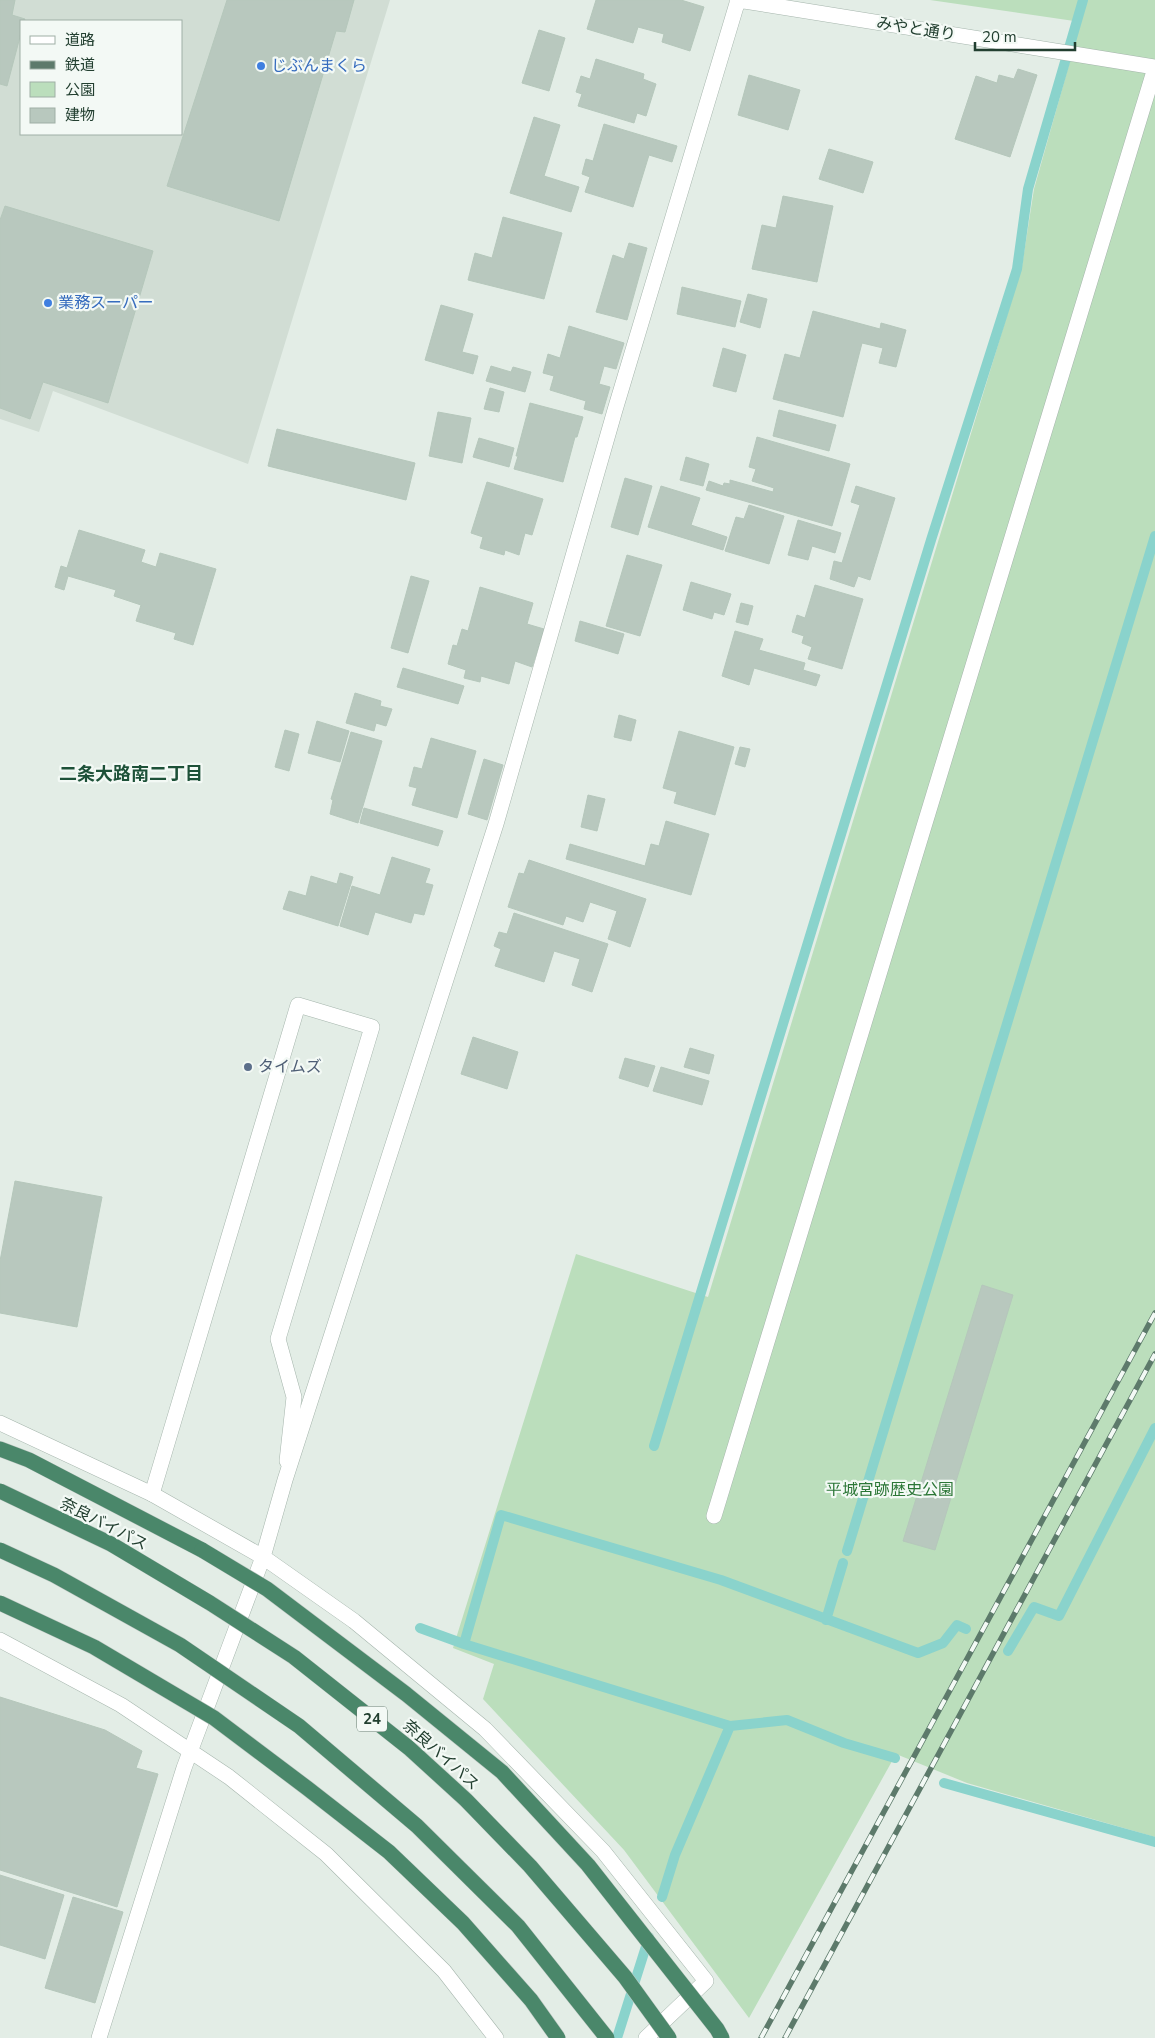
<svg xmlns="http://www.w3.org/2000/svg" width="1155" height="2038" viewBox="0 0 1155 2038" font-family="'Nunito Sans','Noto Sans JP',sans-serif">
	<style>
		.built { fill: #d1ddd4; fill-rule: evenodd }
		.green { fill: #bbdebc }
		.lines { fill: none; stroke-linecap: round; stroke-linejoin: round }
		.stream { stroke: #8ad3cc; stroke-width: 10 }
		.building { fill: #b8c8be; stroke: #b5c7bb }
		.service-casing { stroke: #a5b5ac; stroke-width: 16 }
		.pedestrian-casing { stroke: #a5b5ac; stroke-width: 16 }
		.minor-casing { stroke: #a5b5ac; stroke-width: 16 }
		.tertiary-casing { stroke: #a5b5ac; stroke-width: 16 }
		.trunk-casing { stroke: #c1c9c5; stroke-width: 16 }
		.service { stroke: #fff; stroke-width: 15 }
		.pedestrian { stroke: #fff; stroke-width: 15 }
		.minor { stroke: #fff; stroke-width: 15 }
		.tertiary { stroke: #fff; stroke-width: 15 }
		.trunk { stroke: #4a876a; stroke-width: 15 }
		.rail-casing { stroke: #5d7a6b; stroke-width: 5.5 }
		.rail { stroke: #f3f9f5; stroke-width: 4; stroke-dasharray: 11; stroke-linecap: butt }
		.trunk-bridge-casing { stroke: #c1c9c5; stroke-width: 16; stroke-linecap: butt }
		.trunk-bridge { stroke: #4a876a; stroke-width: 15 }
		.shop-dot { fill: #3f7fe0; stroke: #f3f9f5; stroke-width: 2 }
		.service-dot { fill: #5c6f8a; stroke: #f3f9f5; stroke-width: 2 }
		.labels { text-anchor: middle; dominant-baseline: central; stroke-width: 4.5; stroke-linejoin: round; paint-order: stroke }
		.shield { fill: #f3f9f5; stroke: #61776b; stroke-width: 1 }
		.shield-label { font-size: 15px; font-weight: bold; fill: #223f30 }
		.street-label { font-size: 16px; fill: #223f30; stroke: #f3f9f5 }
		.shop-label { font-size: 16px; fill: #366cbe; stroke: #f3f9f5; text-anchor: start }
		.service-label { font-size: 16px; fill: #4e5e75; stroke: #f3f9f5; text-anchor: start }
		.park-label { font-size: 16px; fill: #2b7636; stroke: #f3f9f5 }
		.neighbourhood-label { font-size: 18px; font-weight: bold; fill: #1d5138; stroke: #f3f9f5 }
	</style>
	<rect width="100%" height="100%" fill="#e3ede6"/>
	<path class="built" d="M0 0H390L248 464 53 391 39 432 0 419ZM21 21H181V134H21Z"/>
	<path class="green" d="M930 0H1155V1837L967 1783 896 1754 749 2018 624 1850 483 1699 494 1664 453 1648 576 1254 708 1297 1022 266 1034 189 1081 22Z"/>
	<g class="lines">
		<path class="stream" d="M654 1446 931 540 1017 269 1028 189 1083 0
			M847 1551 1155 536
			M826 1620 843 1563
			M420 1628 464 1644 730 1726 787 1720 844 1743 895 1758
			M464 1644 501 1515 721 1580 918 1653 943 1643 957 1625 966 1629
			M1008 1651 1034 1607 1059 1616 1155 1428
			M944 1783 1155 1842
			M662 1897 675 1855 730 1726
			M617 2038 649 1937"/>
	</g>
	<path class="building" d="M0 0H15L12 15 25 19 24 21H21V33L7 86 0 84Z
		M227 0H354L345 32 336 31 279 221 167 186Z
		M596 0H681L704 7 690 51 662 42 664 34 638 27 633 43 587 29Z
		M539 30 565 38 549 91 522 83Z
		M596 59 644 74 643 79 656 84 646 116 637 113 634 123 578 106 582 94 576 92 581 76 590 79Z
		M1018 69 1037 75 1010 157 955 139 976 76 997 83 999 75 1014 79Z
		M749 75 800 90 788 130 738 115Z
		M534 117 560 125 544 176 579 187 571 212 510 193Z
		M604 124 677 146 672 162 649 155 633 207 585 192 590 177 582 174 586 159 593 161Z
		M829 149 873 162 863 193 819 179Z
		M783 196 833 206 817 282 752 269 762 225 776 228Z
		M5 206 153 251 108 403 43 382 30 419 0 408V220Z
		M503 217 562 233 544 299 468 280 475 253 492 258Z
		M629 243 647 248 627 320 596 312 613 255 624 259Z
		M682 287 741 301 735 327 677 314Z
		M748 294 767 299 760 328 740 322Z
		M441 305 473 314 462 352 478 356 473 374 425 360Z
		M813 311 880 329 881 323 906 330 896 367 879 363 883 348 862 343 843 417 773 399 785 354 800 358Z
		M569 326 624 343 616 369 604 366 599 384 610 387 602 414 584 409 586 401 550 390 554 376 543 373 548 354 560 358Z
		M723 348 746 355 736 392 713 386Z
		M491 366 511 372 513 367 531 372 525 392 486 381Z
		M490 388 504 392 499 412 484 409Z
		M530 403 583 417 577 437H575L563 482 514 469 518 456H516Z
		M779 410 836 425 829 451 773 436Z
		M438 412 471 418 462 463 429 456Z
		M277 429 415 463 406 500 268 466Z
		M757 437 850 464 832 526 706 490 709 481 723 486 724 483 730 484V480L773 492 774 488 752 481 756 469 749 467Z
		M479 438 514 448 509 467 473 457Z
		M686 457 709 464 703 486 680 480Z
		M625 478 652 486 638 535 611 527Z
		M487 482 543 499 532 535 525 533 519 555 505 550 504 555 480 548 483 537 471 533Z
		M661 486 700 498 691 525 727 537 723 550 648 527Z
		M856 486 895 498 870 580 858 576 854 587 830 579 834 561 842 563 860 505 851 502Z
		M749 505 784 516 769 564 725 551 736 517 744 519Z
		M798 520 841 533 835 553 812 546 808 560 788 555Z
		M79 530 145 550 141 562 156 567 160 553 216 569 193 645 174 639 176 633 136 621 141 605 114 596 116 590 68 576 64 590 55 587 61 566 67 568Z
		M627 555 662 565 640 636 606 626Z
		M411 576 429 581 408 653 391 648Z
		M691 582 731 594 724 615 714 612 712 619 683 610Z
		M815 585 863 599 842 669 808 659 812 647 802 643 804 636 792 632 797 615 805 618Z
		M480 587 533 603 527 624 544 629 532 667 515 661 509 684 481 676 480 682 464 678 466 670 448 664 453 645 457 646 462 629 468 631Z
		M741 603 753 606 748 625 736 622Z
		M580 621 624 634 618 654 575 641Z
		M735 631 763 639 759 650 805 663 803 670 820 675 816 686 754 668 749 685 722 676Z
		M403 668 464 686 458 704 397 687Z
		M355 693 381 701 380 706 392 709 386 726 376 723 374 731 346 723Z
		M619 715 636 720 631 741 614 737Z
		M317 721 349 731 340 762 308 753Z
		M285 730 299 734 289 771 275 767Z
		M679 731 734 747 715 815 674 803 677 792 663 788Z
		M351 732 382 741 358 823 330 814 333 800 331 799Z
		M431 738 476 751 457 818 412 805 417 788 409 786 414 767 422 769Z
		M740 747 750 749 745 767 735 764Z
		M484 759 503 765 487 820 468 814Z
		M588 795 605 799 597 831 581 827Z
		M364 808 443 831 438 846 360 823Z
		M666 821 709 834 691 895 566 859 570 844 645 866 651 844 659 846Z
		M392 857 430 869 425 883 433 885 424 915 414 913 411 923 375 912 368 935 340 926 352 886 380 895Z
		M529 860 646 899 630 947 608 939 617 911 590 902 583 922 566 916 563 925 508 907 519 873 524 874Z
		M340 873 353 877 338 926 283 909 289 891 306 896 311 876 337 884Z
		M514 913 608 944 592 992 572 985 580 959 554 951 544 982 495 966 501 949 494 946 499 932 507 934Z
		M473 1037 518 1052 507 1089 461 1074Z
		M690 1048 714 1055 709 1074 684 1067Z
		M625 1058 655 1066 648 1087 619 1078Z
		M661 1067 709 1081 702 1105 653 1091Z
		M15 1181 102 1197 77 1327 0 1313V1261Z
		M982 1285 1013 1295 935 1550 903 1541Z
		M0 1697 105 1730 142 1751 136 1768 158 1774 117 1907 0 1870Z
		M0 1875 64 1895 45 1959 0 1945Z
		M73 1897 123 1912 95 2003 45 1988Z"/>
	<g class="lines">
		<defs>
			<path id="service" d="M152 1494 298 1005 372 1027 278 1339 294 1397 287 1461"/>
			<path id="pedestrian" d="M714 1516 1155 68"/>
			<path id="minor" d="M0 1423 152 1494 263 1557 354 1621 485 1729 603 1851 706 1981 646 2038
				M0 1640 121 1705 229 1777 326 1854 444 1971 496 2038
				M99 2038 184 1768 263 1557 285 1480 496 824 615 410 738 0 1155 67"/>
			<path id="tertiary" d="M737 0H738"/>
			<path id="trunk" d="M0 1449 29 1460 202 1550"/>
		</defs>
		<use href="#service" class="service-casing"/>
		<use href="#pedestrian" class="pedestrian-casing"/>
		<use href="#minor" class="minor-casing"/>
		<use href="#tertiary" class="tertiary-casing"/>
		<use href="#trunk" class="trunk-casing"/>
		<use href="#service" class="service"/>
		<use href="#pedestrian" class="pedestrian"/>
		<use href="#minor" class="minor"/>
		<use href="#tertiary" class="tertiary"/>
		<use href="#trunk" class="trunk"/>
		<defs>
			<path id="rail" d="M761 2038 1155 1313
				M785 2038 1155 1354"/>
		</defs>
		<use href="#rail" class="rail-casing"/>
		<use href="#rail" class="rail"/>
		<defs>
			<path id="trunk-bridge" d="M0 1491 111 1544 210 1603 294 1657 409 1748 466 1800 530 1866 625 1977 669 2038
				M0 1550 54 1575 180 1645 299 1726 417 1826 518 1926 607 2038
				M202 1550 267 1589 406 1694 502 1772 588 1865 717 2029 722 2038
				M0 1603 94 1647 214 1718 307 1788 389 1852 463 1923 531 2000 558 2038"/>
		</defs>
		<use href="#trunk-bridge" class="trunk-bridge-casing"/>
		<use href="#trunk-bridge" class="trunk-bridge"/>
	</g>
	<g class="shop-dot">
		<circle cx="261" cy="66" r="5"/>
		<circle cx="48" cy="303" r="5"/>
	</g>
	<circle class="service-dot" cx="248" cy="1067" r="5"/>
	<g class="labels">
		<rect class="shield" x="357" y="1706.5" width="30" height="25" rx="4"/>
		<g class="shield-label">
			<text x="372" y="1719">24</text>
		</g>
		<g class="street-label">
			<text transform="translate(916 29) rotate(9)">みやと通り</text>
			<text transform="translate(104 1524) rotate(27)">奈良バイパス</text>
			<text transform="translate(441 1755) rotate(42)">奈良バイパス</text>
		</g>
		<g class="shop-label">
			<text x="271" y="66">じぶんまくら</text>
			<text x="58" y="303">業務スーパー</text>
		</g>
		<g class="service-label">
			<text x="258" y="1067">タイムズ</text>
		</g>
		<g class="park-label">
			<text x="890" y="1490">平城宮跡歴史公園</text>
		</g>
		<g class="neighbourhood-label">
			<text x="131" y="774">二条大路南二丁目</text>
		</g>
	</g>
	<rect x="20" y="20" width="162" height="115" fill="#f3f9f5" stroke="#9fafa6"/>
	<rect x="30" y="36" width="25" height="8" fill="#ffffff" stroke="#9fafa6"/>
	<text x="65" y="45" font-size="15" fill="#223f30">道路</text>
	<rect x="30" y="61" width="25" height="8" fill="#5d7a6b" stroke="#9fafa6"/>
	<text x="65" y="70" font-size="15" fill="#223f30">鉄道</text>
	<rect x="30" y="82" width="25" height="15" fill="#bbdebc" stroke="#9fafa6"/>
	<text x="65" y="95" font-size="15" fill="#223f30">公園</text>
	<rect x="30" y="108" width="25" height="15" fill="#b8c8be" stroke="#9fafa6"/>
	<text x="65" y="120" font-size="15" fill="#223f30">建物</text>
	<path d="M975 42v8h100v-8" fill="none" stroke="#223f30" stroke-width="2.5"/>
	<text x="982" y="42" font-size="15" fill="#223f30" stroke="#f3f9f5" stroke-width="4" paint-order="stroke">20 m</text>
</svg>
